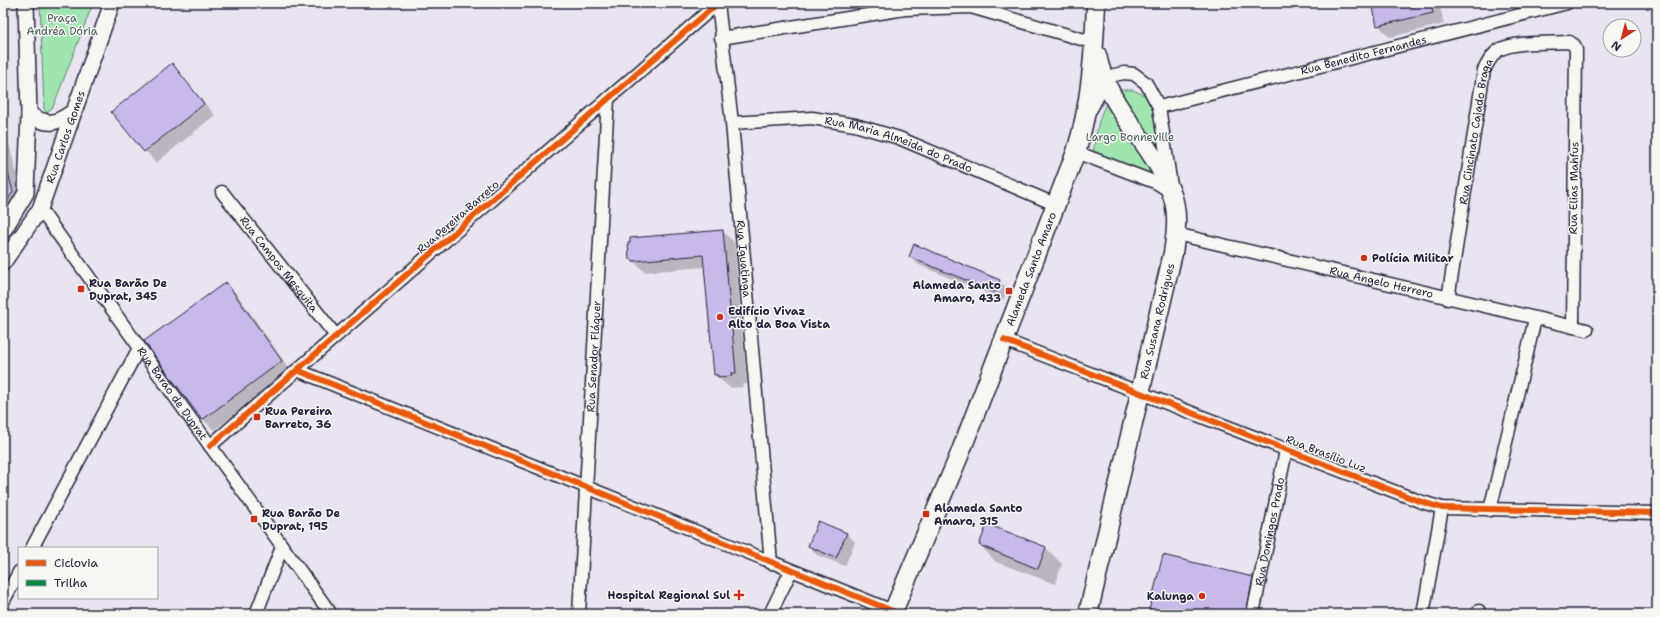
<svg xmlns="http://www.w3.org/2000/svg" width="1660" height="617" viewBox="0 0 1660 617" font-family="'Shantell Sans',sans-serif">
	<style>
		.green { fill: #a0e5b0; stroke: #618476 }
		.shadow { fill: #0003 }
		.building { fill: #c8b9eb; stroke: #22223b }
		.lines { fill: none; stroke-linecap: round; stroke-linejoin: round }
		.minor-casing { stroke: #22223b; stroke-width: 15 }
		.tertiary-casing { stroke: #22223b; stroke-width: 18 }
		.primary-casing { stroke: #22223b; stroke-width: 21 }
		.minor { stroke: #f6f6f2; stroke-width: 12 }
		.tertiary { stroke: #f6f6f2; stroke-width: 15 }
		.primary { stroke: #f6f6f2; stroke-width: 18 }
		.quiet { stroke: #00873e; stroke-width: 5; stroke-dasharray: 10 5; stroke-linecap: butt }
		.cycleway-casing { stroke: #f6f6f2; stroke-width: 8 }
		.cycleway { stroke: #e8590c; stroke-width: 6 }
		.poi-dot { fill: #c8321e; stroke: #f6f6f2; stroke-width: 1.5 }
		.labels { text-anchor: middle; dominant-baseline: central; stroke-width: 3; stroke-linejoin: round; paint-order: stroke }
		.park-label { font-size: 11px; fill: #485c5e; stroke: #f6f6f2 }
		.street-label { font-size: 11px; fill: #22223b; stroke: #f6f6f2 }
		.poi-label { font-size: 11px; font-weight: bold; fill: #22223b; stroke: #f6f6f2; text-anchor: start }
	</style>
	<rect width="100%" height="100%" fill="#e8e4f0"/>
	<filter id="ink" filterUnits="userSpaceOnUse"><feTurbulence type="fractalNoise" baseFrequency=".025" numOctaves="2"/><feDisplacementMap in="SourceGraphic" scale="8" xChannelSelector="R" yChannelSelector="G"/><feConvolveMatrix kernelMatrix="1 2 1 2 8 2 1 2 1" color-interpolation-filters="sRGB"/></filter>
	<g filter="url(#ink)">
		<path class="green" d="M40 3H93L53 107 47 113 44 109Z
			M1118 90H1133L1146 96 1158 110 1167 184 1092 158C1097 134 1098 105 1118 90Z"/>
		<path class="shadow" d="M1373 3H1439L1444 24 1390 37 1378 25Z
			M171 65 215 115 156 163 112 112Z
			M3 108 9 144 24 203 3 235Z
			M722 231 734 242 747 384H742L743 387 730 388 715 375 705 267 645 272 630 258Z
			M910 257 999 281 1008 289 1003 300 919 265Z
			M226 283 237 294 292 373 214 430 203 419Z
			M988 525 1046 548 1062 564 1055 584 996 562 980 545Z
			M847 534 855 542 845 566 817 555 809 546Z
			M1252 578 1264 589 1259 614H1149Z"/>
		<path class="building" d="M1372 3H1431L1433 13 1377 26Z
			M172 63 204 104 144 152 111 112Z
			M3 165H6L13 192 3 207Z
			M723 230 736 373H731L732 376 718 377V375H714L703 255 633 261 632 259H629L628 243H630V238Z
			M914 244 1000 280 995 292 909 257Z
			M226 282 282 361 202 420 144 341Z
			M818 521 847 533 836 558 808 546Z
			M987 524 1046 547 1038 569 979 545Z
			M1163 555 1253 577 1246 614H1148Z"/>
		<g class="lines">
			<defs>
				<g id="minor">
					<path id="s1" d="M718 3 732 123 771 563"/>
					<path d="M721 38 905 9 971 7 1095 43"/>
					<path id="s2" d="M1159 107 1567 3"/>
					<path d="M1091 109 1105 83 1114 75 1124 73 1134 74 1146 83 1159 107 1170 179"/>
					<path id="s3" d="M732 123 812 118 855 125 899 138 1057 205"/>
					<path d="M1076 152 1157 183 1171 192"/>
					<path id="s4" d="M222 192 336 336"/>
					<path id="s5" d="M40 209 331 614"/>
					<path id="s6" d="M1176 234 1587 330"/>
					<path id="s7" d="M1448 299 1484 70C1488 63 1491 55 1499 50 1513 41 1551 43 1569 42L1574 45 1576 50 1573 327"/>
					<path d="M1004 340 1419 501 1442 508 1657 513"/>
					<path d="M297 370 900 614"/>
					<path d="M210 446 718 3"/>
					<path d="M1490 510 1535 319"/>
					<path d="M32 548 139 348"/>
					<path d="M3 602 19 572"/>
					<path d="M256 614 282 547"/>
					<path id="s8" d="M579 614 608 99"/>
					<path d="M770 614 791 571"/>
					<path id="s9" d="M1253 614 1286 450"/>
					<path d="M1423 614 1442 508"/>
					<path d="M1479 614V611"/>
				</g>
				<g id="tertiary">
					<path d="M29 114C48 127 56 124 74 111"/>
					<path d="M3 231 26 193 29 114 26 3"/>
					<path id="s10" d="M3 263 40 209 112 3"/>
				</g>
				<g id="primary">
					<path id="s11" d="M892 614 959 456 1076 152C1091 104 1094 53 1096 3"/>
					<path id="s12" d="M1088 614 1173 253C1176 234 1179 211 1171 192 1153 143 1107 108 1097 55"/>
				</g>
			</defs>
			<use href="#minor" class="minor-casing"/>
			<use href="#tertiary" class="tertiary-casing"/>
			<use href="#primary" class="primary-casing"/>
			<use href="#minor" class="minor"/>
			<use href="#tertiary" class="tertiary"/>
			<use href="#primary" class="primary"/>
			<path class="quiet" d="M971 7 972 3"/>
			<defs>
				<path id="cycleway" d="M1004 340 1419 501 1442 508 1657 513
					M297 370 900 614
					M210 446 718 3"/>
			</defs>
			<use href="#cycleway" class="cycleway-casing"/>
			<use href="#cycleway" class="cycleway"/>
		</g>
	</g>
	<g class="poi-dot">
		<circle cx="1364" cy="258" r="4"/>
		<rect x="77" y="285" width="8" height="8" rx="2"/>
		<rect x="1005" y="287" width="8" height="8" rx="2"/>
		<circle cx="720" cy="317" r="4"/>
		<rect x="253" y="413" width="8" height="8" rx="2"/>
		<rect x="922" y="510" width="8" height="8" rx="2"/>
		<rect x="250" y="515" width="8" height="8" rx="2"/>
		<path d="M737 589h4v4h4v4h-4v4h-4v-4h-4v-4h4z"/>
		<circle cx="1202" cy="596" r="4"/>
	</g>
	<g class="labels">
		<g class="park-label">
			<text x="62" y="18">Praça<tspan x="62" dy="13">Andréa Dória</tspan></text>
			<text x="1130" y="137">Largo Bonneville</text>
		</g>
		<g class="street-label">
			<text stroke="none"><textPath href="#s2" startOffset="211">Rua Benedito Fernandes</textPath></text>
			<text stroke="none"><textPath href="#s7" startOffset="170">Rua Cincinato Cajado Braga</textPath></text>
			<text stroke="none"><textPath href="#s10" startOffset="142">Rua Carlos Gomes</textPath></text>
			<text stroke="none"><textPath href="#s3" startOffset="171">Rua Maria Almeida do Prado</textPath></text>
			<text transform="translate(1574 188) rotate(-89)">Rua Elias Mahfus</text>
			<text transform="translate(458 217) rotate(-41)">Rua Pereira Barreto</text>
			<text stroke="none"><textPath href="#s1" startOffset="257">Rua Iguatinga</textPath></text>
			<text stroke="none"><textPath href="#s4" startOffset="92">Rua Campos Mesquita</textPath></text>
			<text stroke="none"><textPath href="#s11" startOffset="372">Alameda Santo Amaro</textPath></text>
			<text stroke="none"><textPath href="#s6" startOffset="211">Rua Ângelo Herrero</textPath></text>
			<text stroke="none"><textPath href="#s12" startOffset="301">Rua Susana Rodrigues</textPath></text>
			<text stroke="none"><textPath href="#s8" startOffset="258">Rua Senador Fláquer</textPath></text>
			<text stroke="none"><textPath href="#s5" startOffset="227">Rua Barão de Duprat</textPath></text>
			<text transform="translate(1326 454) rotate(21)">Rua Brasílio Luz</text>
			<text stroke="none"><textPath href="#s9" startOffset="84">Rua Domingos Prado</textPath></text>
		</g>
		<g class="poi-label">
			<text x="1372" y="258">Polícia Militar</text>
			<text x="89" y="283">Rua Barão De<tspan x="89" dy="13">Duprat, 345</tspan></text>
			<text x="1001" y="285" text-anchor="end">Alameda Santo<tspan x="1001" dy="13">Amaro, 433</tspan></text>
			<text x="728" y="311">Edifício Vivaz<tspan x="728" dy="13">Alto da Boa Vista</tspan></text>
			<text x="265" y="411">Rua Pereira<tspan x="265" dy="13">Barreto, 36</tspan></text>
			<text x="934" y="508">Alameda Santo<tspan x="934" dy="13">Amaro, 315</tspan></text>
			<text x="262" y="513">Rua Barão De<tspan x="262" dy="13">Duprat, 195</tspan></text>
			<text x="730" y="595" text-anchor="end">Hospital Regional Sul</text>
			<text x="1194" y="596" text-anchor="end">Kalunga</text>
		</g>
	</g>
	<rect width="1660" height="617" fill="none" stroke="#f6f6f2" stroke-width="16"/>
	<rect x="8" y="8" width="1644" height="601" fill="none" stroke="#22223b" stroke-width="1.5" filter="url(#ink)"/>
	<rect x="18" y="547" width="140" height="52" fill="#f6f6f2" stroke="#a1a1a9"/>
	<rect x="26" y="560" width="20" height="6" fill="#e8590c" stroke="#a1a1a9"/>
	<text x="54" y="567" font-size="12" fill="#22223b">Ciclovia</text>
	<rect x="26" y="580" width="20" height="6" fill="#00873e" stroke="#a1a1a9"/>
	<text x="54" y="587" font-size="12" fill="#22223b">Trilha</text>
	<g transform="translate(1622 38) rotate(216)"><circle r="19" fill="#f6f6f2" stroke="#a1a1a9"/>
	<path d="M0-3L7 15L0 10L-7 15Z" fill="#c8321e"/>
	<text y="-6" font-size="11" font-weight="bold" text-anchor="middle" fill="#22223b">N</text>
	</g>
</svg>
